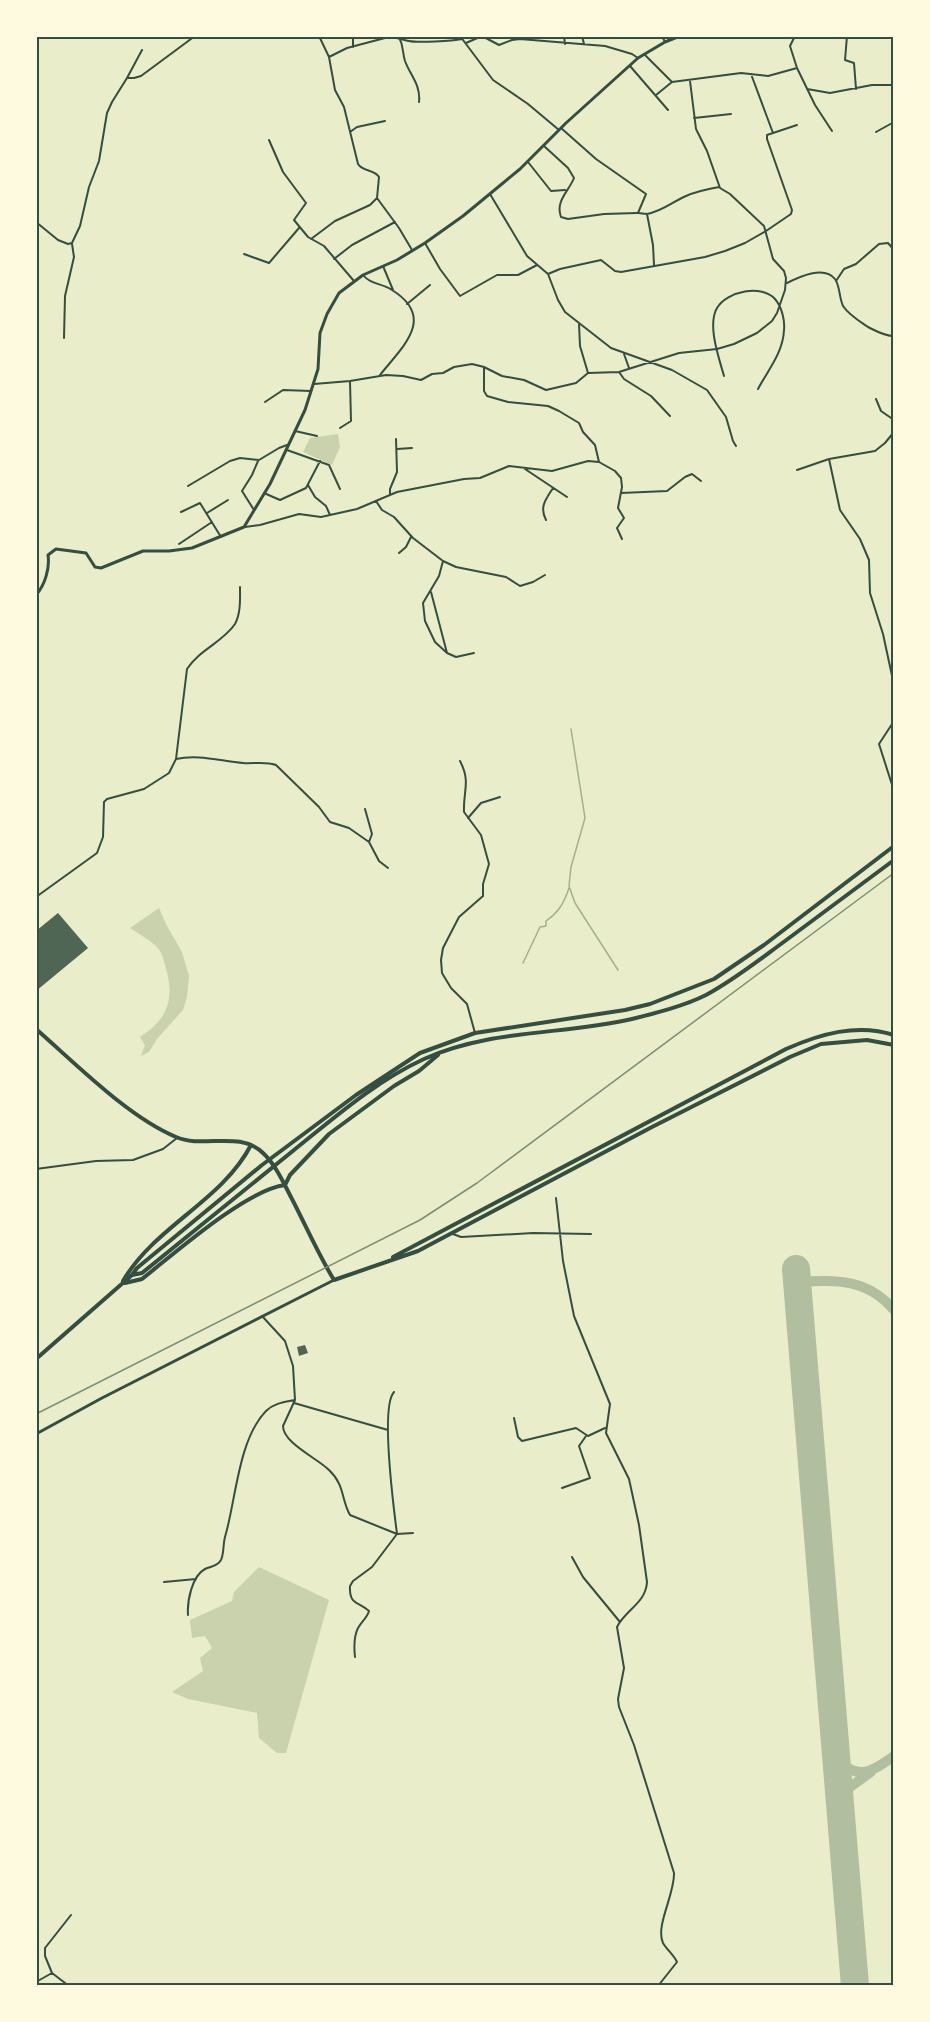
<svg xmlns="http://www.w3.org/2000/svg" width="930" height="2022" viewBox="0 0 930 2022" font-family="Jost,sans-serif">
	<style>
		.green { fill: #cad2ad }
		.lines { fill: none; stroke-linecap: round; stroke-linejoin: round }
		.stream { stroke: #a3b18a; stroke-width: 1.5 }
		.taxiway { stroke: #b2bea0; stroke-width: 10 }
		.runway { stroke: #b2bea0; stroke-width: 28 }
		.building { fill: #4f6655 }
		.minor { stroke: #344e41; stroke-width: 2 }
		.tertiary { stroke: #344e41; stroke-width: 3 }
		.secondary { stroke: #344e41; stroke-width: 4 }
		.trunk { stroke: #344e41; stroke-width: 4 }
		.rail { stroke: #7c8e77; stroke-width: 1.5 }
		.neatline { fill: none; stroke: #344e41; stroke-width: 2 }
	</style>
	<rect width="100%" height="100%" fill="#e9edc9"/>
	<path class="green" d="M338 434 340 447 332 465 303 452 310 438Z
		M159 908 167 926 182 952 189 976 187 997 183 1010 157 1039 149 1052 141 1056 145 1045 140 1037C167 1020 175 999 166 969 164 962 163 953 157 947 150 940 139 934 130 928Z
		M259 1567 329 1600 286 1753H277L259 1738 257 1713 188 1699 172 1692 203 1671 200 1658 212 1648 205 1636 192 1638 190 1620 232 1601 234 1592Z"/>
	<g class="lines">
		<path class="stream" d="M571 729 585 818 571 867 569 886 575 903 618 970
			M523 963 540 927 546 926V921C559 912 564 903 569 888"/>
		<path class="taxiway" d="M797 1282C836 1280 867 1278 894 1310
			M836 1757C857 1782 871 1772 894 1756
			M840 1805 846 1790 871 1772"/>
		<path class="runway" d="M796 1269 855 1986"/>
	</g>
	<path class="building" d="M58 913 88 948 36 991V931Z
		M305 1345 308 1353 299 1356 297 1347Z"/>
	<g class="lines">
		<path class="minor" d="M319 36 329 57
			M353 36V47
			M384 36 385 38C395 36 400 39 409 41 418 43 452 41 462 39
			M460 36 493 80 528 104 559 130
			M564 36 565 44
			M582 36 584 44
			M662 36 665 42
			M795 36 790 46 797 68
			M847 36 845 60 854 63 856 89
			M399 37C404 47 402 51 405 61 410 75 421 85 419 102
			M466 43 482 36 499 45 512 40 520 39 605 46 632 54 638 58
			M644 54 672 82 741 73 768 76 797 68 815 105 832 131
			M630 66 668 110
			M751 74 773 133 797 125
			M127 78 142 50
			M807 89 830 93 872 85H894
			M656 95 672 82
			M694 118 731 114
			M561 128 596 159 646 194 638 213 647 214 653 245 654 265
			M350 132 357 127 385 121
			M876 132 894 122
			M269 140 283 172 306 203 294 220 308 237 324 246 354 281
			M544 146 568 168 574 178C569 191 555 201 561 217L568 219 604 214 637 213
			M528 162 551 191 565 190
			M490 194 527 256 548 274 558 300 565 312 611 348 672 370 707 390 726 417 733 441 736 446
			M377 198 399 228 412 250
			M647 214C663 211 672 202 686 196 697 191 708 189 719 187
			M36 222 58 240 68 244 72 243 80 226 89 187 99 161 107 113 112 102 127 78H134L141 76 195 36
			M311 239 335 221 370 205 377 198 379 177C374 169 363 172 358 164L344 107 335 90 329 57 347 48 385 38
			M425 243 440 269 460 296 497 275H518L537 265
			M244 254 269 263 299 228
			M334 259 352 245 395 222
			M383 266 393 290
			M548 274 560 269 601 260 615 271 621 272 705 257 725 251 745 243 766 231 791 214 792 210 767 139V135L773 133
			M363 275C371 285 382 283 392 290 437 318 402 347 380 375
			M836 281 844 269 856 264 879 244 888 243 894 250
			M787 283C799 277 824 265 835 279 840 286 839 297 843 306 849 315 859 321 868 327 876 331 884 336 894 336
			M407 304 430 285
			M579 324 580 346 588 373
			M64 338 65 296 74 257 72 244
			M624 354 629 368
			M484 368V391L487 396 508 402 548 406 559 411 579 423 583 432 595 445 599 462
			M619 372 624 379 651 396 670 416
			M724 376C719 358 707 325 717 308 727 291 762 284 775 299 782 307 785 321 784 330 783 353 768 370 758 389
			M314 384 350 381 386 375 403 376 421 380 432 374 443 373 454 367 472 364 484 367 502 376 524 380 546 390 576 383 588 373 619 372 679 353 717 349 734 344 757 333 772 321 777 313 785 290 786 278 784 271 773 259 764 226 730 194 720 188 707 151 696 129 690 81
			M876 399 881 411 894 420
			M265 402 283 390 311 391
			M340 428 351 421 350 381
			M295 431 317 436
			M397 449 412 448
			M287 450 329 465 340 489
			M829 459 840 510 860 539 869 560 870 593 883 634 894 685
			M525 469 567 497
			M797 470 829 459 875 451 885 443 894 432
			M308 485 315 497 326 506 330 515
			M188 486 230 461 240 458 259 460 279 448 287 445
			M264 493 280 500 306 488 320 461
			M621 493 667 491 685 477 692 474 701 481
			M390 494V489L397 472 396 439
			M376 501 382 510 394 517 413 538 443 561 456 567 506 577 520 586 533 582 545 575
			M254 510 242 491 252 475 258 461
			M181 512 200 503 221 537
			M207 513 228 500
			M546 520C539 507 546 499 553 488
			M245 527 260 525 299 514 321 517 357 509 397 492 464 479 480 478 509 466 552 471 588 461 599 462 615 471 621 478 622 487 618 508 624 518 617 528 622 539
			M179 544 212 522
			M399 553 406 547 411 537
			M443 561 439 576 423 603 425 621 435 642 447 653 456 657 474 653
			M431 592 447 653
			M894 721 879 744 894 791
			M176 759 187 669C199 650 223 642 235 624 241 613 240 598 240 587
			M460 761C471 782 463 791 464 812L481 835 489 864 483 884V896L459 917 443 948 441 960 442 973 451 988 467 1004 475 1033
			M365 809 372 834 369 842
			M468 818 481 803 500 797
			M36 897 97 853 103 837 104 802 107 799 144 789 169 773 176 759C198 754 220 761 243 763 253 764 266 761 276 765L319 807 330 822 349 828 369 842 379 861 388 868
			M36 1169 96 1161 133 1160 163 1149 177 1138
			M556 1198 563 1261 574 1316 610 1404 606 1433 629 1479 639 1525 647 1582C646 1603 625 1610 617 1627L624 1668 618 1699 619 1707 634 1745 674 1873C675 1894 655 1926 663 1943 667 1950 674 1955 677 1962L658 1986
			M453 1234 461 1237 533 1233 591 1234
			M262 1316 285 1341 293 1366 295 1400 283 1426C283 1443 317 1458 329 1470 345 1485 341 1499 350 1515L397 1534 413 1533
			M294 1403 388 1430
			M514 1418 518 1437 522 1441 576 1428 588 1436 605 1428
			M562 1488 590 1478 579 1446 586 1436
			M572 1557 583 1577 620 1622
			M164 1582 196 1579
			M188 1615C187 1601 192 1576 205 1569 211 1566 217 1567 221 1560 224 1554 223 1544 225 1537 236 1500 238 1440 266 1411 274 1403 285 1402 295 1400
			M355 1657C354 1648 354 1636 358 1628 362 1621 367 1618 369 1611 358 1601 349 1605 350 1586L353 1581 372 1567 397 1534C394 1510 380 1407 394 1392
			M52 1973 69 1986
			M36 1982 52 1973 45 1956V1948L71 1915"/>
		<path class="tertiary" d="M36 595C45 585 50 568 48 555L56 549 86 553 95 567 101 568 143 551H169L192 548 244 527 270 484 305 410 318 369 320 333 327 314 339 293 363 275 397 260 425 243 463 216 520 169 566 123 638 58 665 42 680 36
			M36 1434 102 1398 334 1280"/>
		<path class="secondary" d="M36 1029C75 1063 128 1117 176 1137 203 1149 239 1130 263 1153 276 1165 284 1184 292 1199 306 1226 318 1254 334 1280L418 1251 652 1127 790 1057 821 1044 867 1040 894 1045
			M393 1257 786 1049C820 1034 857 1023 894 1035"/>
		<path class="trunk" d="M132 1275 142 1273C192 1232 243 1191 294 1150 334 1118 376 1081 424 1059 490 1029 563 1035 632 1019 656 1013 684 1006 706 995 734 980 759 960 785 941 821 914 858 887 894 860
			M123 1281C155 1226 222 1201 251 1145
			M125 1283 142 1279C175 1253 246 1190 285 1185L290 1175 329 1134 394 1086 419 1071 438 1055
			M36 1359 132 1275 137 1268 262 1165 356 1095 420 1053 475 1033 625 1010 650 1004 714 979 764 945 894 846"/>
		<path class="rail" d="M36 1414 420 1220 477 1183 894 873"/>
	</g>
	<rect width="930" height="2022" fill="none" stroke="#fefae0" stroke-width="75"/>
	<rect x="38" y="38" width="854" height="1946" class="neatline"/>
</svg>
